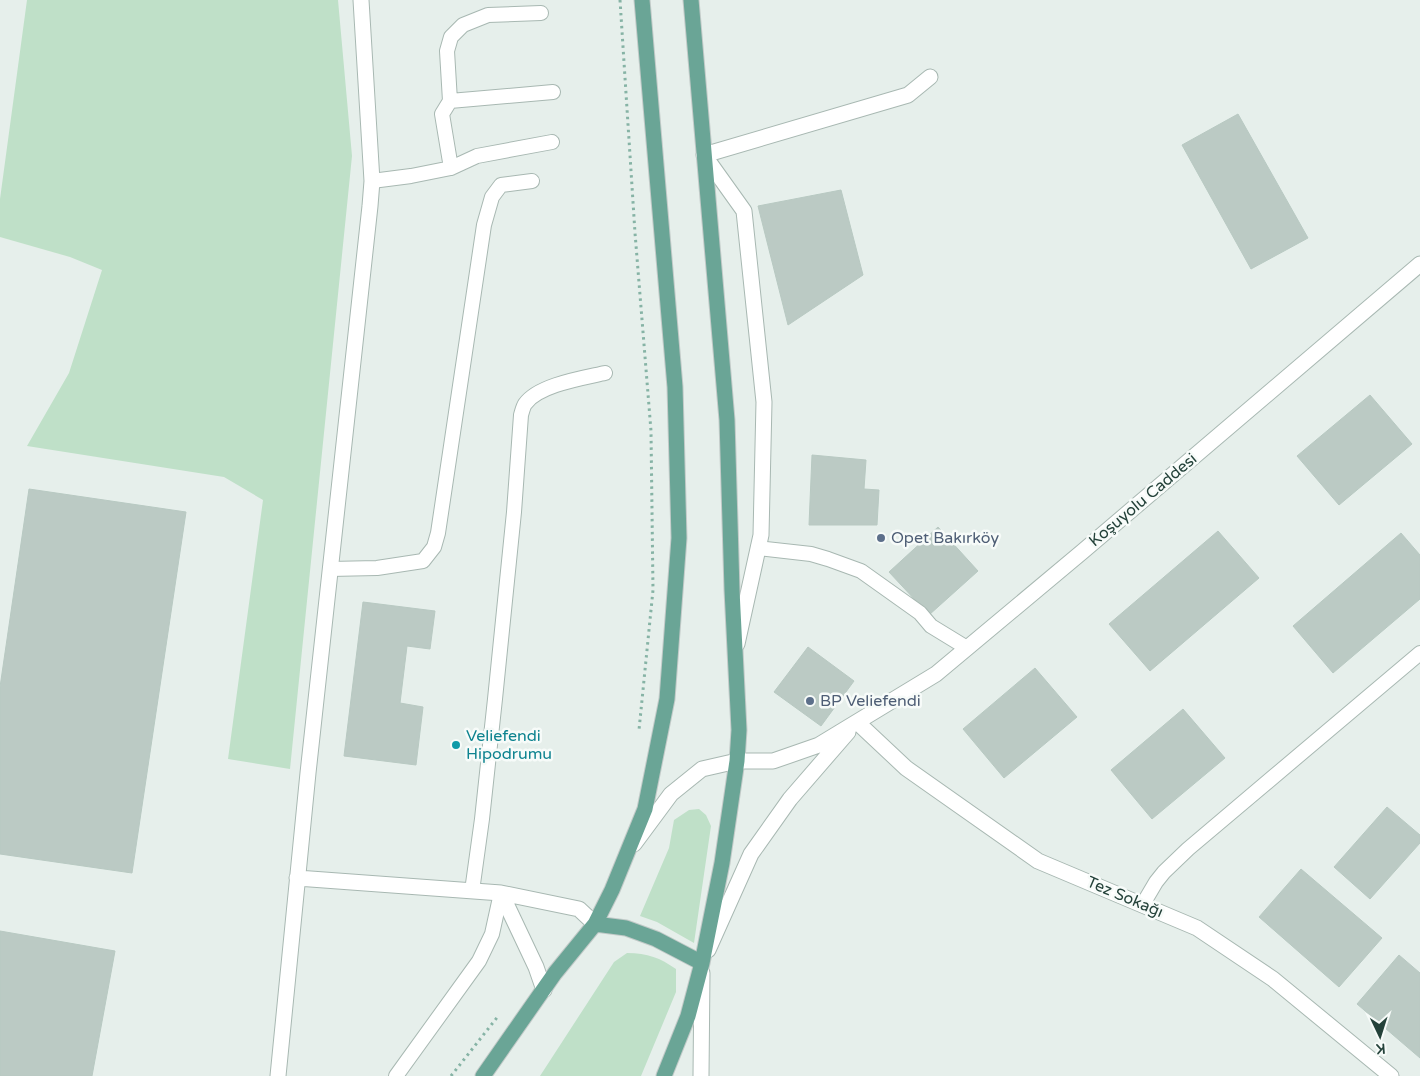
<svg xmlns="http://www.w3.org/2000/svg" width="1420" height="1076" viewBox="0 0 1420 1076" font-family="'Varela Round',sans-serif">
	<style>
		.green { fill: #bfe0c8 }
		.building { fill: #bbcac4; stroke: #b8c9c2 }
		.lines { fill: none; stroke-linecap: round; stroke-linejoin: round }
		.service-casing { stroke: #a8b8b2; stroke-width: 16 }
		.minor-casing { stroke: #a8b8b2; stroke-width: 17 }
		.tertiary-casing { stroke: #a8b8b2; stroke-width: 17 }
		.primary-casing { stroke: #c2cac8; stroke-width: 17 }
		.path { stroke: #86b3a5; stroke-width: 3; stroke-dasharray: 2.5 4; stroke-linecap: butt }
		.service { stroke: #fff; stroke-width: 14 }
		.minor { stroke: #fff; stroke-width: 15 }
		.tertiary { stroke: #fff; stroke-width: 15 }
		.primary { stroke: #6aa596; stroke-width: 15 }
		.service-dot { fill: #5c6f8a; stroke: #f7fbf9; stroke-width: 2 }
		.culture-dot { fill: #0f9aa8; stroke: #f7fbf9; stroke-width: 2 }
		.labels { text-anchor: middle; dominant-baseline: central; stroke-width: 5; stroke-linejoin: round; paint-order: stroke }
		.street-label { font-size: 16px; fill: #24423a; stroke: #f7fbf9 }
		.service-label { font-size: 16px; fill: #4e5e75; stroke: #f7fbf9; text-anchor: start }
		.culture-label { font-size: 16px; fill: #0d838f; stroke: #f7fbf9; text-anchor: start }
	</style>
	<rect width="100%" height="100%" fill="#e6efeb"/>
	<path class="green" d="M27 0H338L352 156 290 769 228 759 263 500 224 477 27 446 69 373 102 270 70 257 0 237V199Z
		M699 809 706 815 711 826 694 943 657 922 640 916 669 848 674 820 689 810Z
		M627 953C648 953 660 958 676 969V992L641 1076H540L614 962Z"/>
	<path class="building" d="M1238 114 1308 238 1251 269 1182 145Z
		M841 190 863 275 788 325 758 206Z
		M1370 395 1412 444 1339 505 1297 456Z
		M812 455 866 460 864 489 879 490 877 525H809Z
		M29 489 186 512 132 873 0 854V687Z
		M938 527 978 571 929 615 889 572Z
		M1218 531 1259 578 1150 671 1109 624Z
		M1401 533 1420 555V599L1333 673 1293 626Z
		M363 602 435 611 430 649 407 646 400 703 423 707 416 765 344 756Z
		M808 647 854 681 821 726 774 692Z
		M1035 668 1077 717 1004 778 963 729Z
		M1183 709 1225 758 1152 819 1111 770Z
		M1387 807 1420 835V843L1370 899 1334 867Z
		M1301 869 1382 938 1339 987 1259 917Z
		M0 931 115 951 92 1076H0Z
		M1399 955 1420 973V1058L1357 1004Z"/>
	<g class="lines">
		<defs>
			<path id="service" d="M450 101 447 51 451 37 463 25 488 15 541 13
				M451 168 442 114 450 101 553 92
				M372 181 411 176 451 168 477 156 552 142
				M758 548 811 554 828 559 861 571 920 613 931 626 967 648
				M330 569 377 568 423 561 434 547 438 533 484 225 492 197 501 185 532 181
				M472 891 482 819 495 699 514 512 521 415C522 412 523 407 525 404 538 385 583 378 605 373
				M1143 904 1156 882 1164 872 1188 849 1420 653
				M396 1076 479 961 492 934 501 893"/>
			<path id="minor" d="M737 644 761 535 764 402 744 211 704 155 908 95 930 77
				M297 878 501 893 579 909 595 924
				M501 893 536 967 544 990
				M278 1076 308 773 370 206 372 181 361 0
				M701 1076 702 973"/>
			<path id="tertiary" d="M857 722 906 768 1038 861 1197 928 1273 979 1391 1076
				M634 844 671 794 702 769 737 761H773L819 745 936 674 1082 552 1420 264
				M708 950 751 854 790 799 848 732"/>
			<path id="primary" d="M595 924 626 928 656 939 702 963
				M483 1076 555 973 595 924 612 890 645 809 667 699 679 538 675 387 642 0
				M664 1076 688 1016 702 963 722 863 737 761 739 730 732 590 727 420 691 0"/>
		</defs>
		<use href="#service" class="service-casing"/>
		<use href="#minor" class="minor-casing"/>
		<use href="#tertiary" class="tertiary-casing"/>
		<use href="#primary" class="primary-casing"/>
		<path class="path" d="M620 0 635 233 651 431 653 590 639 730
			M451 1076 499 1015"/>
		<use href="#service" class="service"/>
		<use href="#minor" class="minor"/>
		<use href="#tertiary" class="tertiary"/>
		<use href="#primary" class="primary"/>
	</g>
	<g class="service-dot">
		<circle cx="881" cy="538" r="5"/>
		<circle cx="810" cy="701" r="5"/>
	</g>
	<circle class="culture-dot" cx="456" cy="745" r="5"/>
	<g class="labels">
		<g class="street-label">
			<text transform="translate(1143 500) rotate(-40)">Koşuyolu Caddesi</text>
			<text transform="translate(1125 897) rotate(23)">Tez Sokağı</text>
		</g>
		<g class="service-label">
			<text x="891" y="538">Opet Bakırköy</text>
			<text x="820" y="701">BP Veliefendi</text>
		</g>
		<g class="culture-label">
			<text x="466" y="736">Veliefendi<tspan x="466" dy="18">Hipodrumu</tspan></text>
		</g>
	</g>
	<g transform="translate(1380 1036) rotate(176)" stroke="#f7fbf9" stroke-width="4" paint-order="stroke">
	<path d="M0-4L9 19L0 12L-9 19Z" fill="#24423a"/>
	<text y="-8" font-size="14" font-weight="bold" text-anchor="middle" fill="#24423a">K</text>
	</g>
</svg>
